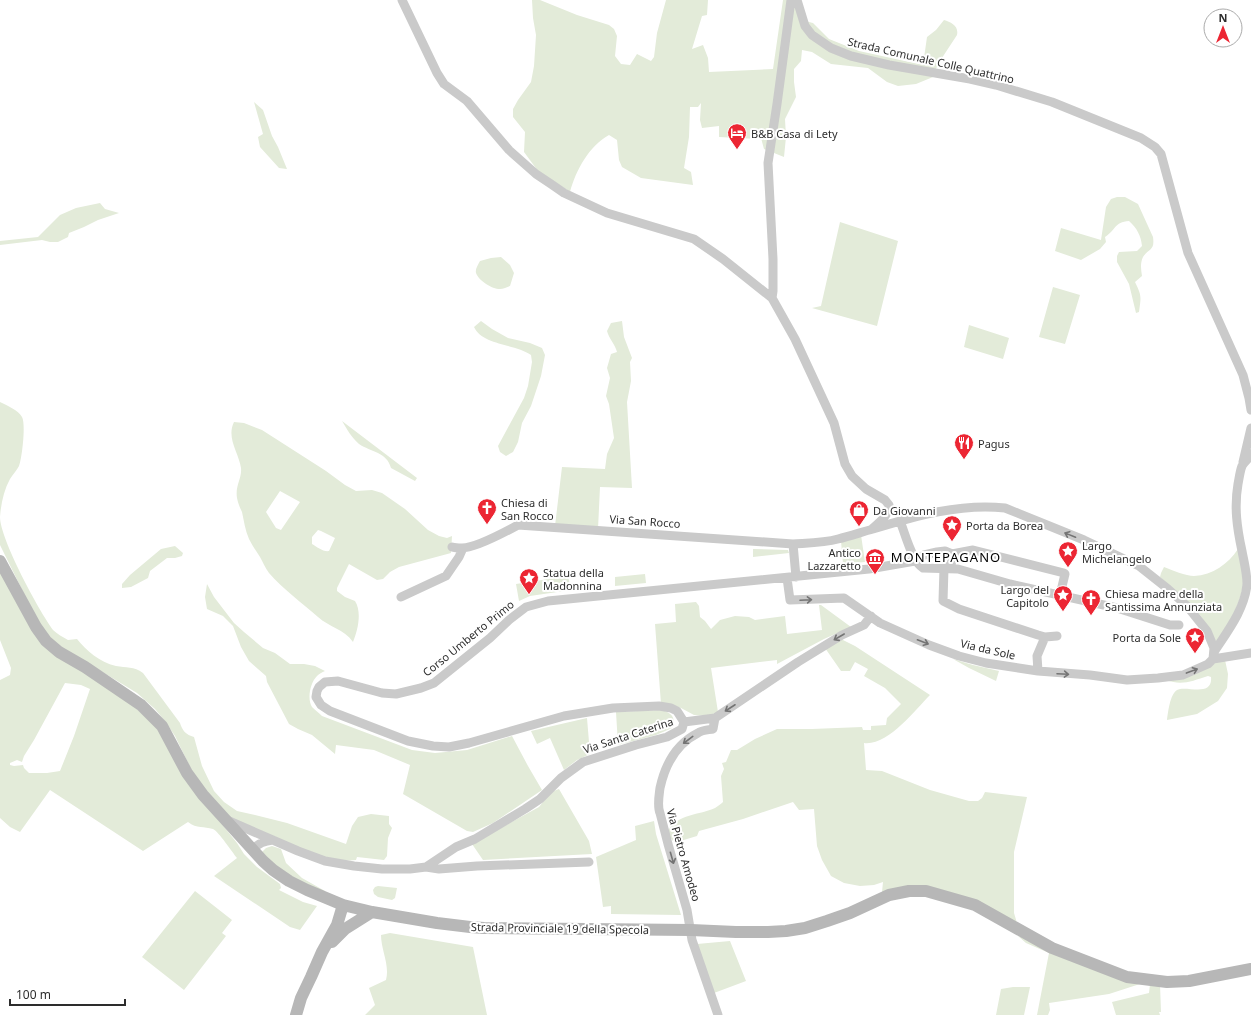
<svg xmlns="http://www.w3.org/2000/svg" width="1251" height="1015" viewBox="0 0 1251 1015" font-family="'Noto Sans',sans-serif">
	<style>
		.green { fill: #e3ebd9; fill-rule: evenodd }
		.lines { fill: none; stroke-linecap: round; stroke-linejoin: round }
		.street { stroke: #cacaca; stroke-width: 9 }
		.secondary { stroke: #b7b7b7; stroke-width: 12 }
		.oneway { stroke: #747474 }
		.labels { text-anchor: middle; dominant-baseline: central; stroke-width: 4; stroke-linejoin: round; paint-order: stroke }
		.street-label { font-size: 11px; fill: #2d2d2d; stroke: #fff }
		.poi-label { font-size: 11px; fill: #2d2d2d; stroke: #fff; text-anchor: start }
		.quarter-label { font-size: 13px; letter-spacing: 1px; fill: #000; stroke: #fff }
	</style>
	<rect width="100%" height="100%" fill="#fff"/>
	<path class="green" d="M532 0H540L577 15 609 25 614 29 617 36 615 56 621 64 630 65 637 54 651 61 654 57 657 33 666 0H708L707 15 702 16 692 49 703 45 708 58 709 72 773 69 783 0H798L801 20 813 23 829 39 859 51 923 65 927 37 936 30 944 20C951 22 959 26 957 35L938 64 933 77 916 84 898 86 887 82 868 68 831 64 812 52 802 50 801 61 794 69V82L796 97 785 119 786 137 784 157 764 149 761 138 758 139 719 137V126L702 128 700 120 701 103 698 107H690L689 137 684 168 691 172 693 185 641 178 622 167 619 160 617 140 609 135C589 146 576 170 570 192L538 171 524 152 525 132 513 117V109L518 100 531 82 534 66 536 35 533 18Z
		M254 102 263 110 272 136 278 147 287 169 279 168 260 147 258 137 263 134Z
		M1117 197H1125L1138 204 1153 237C1155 251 1149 248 1143 257 1140 263 1141 270 1142 276L1135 282C1142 296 1141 297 1139 312L1136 313 1129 284 1117 262V256L1119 252 1137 251 1142 246C1141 236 1137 228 1129 221 1114 222 1116 230 1105 237L1106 242 1100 249 1081 260 1055 251 1061 228 1101 240 1106 207 1111 199Z
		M100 203 105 209 119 213 98 220 84 227 69 233 68 237 58 242H50L42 240 0 245V241L38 237 60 215 76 208Z
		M840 222 898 241 877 326 812 308 821 306Z
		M501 257 510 265 514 273 510 286C507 287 503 289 500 289 492 289 479 281 476 273 475 269 478 265 480 261L491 258Z
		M1053 287 1080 295 1065 344 1039 337Z
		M481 321 492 329 508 338 530 343 542 348 545 355 541 376 531 406 522 423 518 442 513 452 506 456 500 452 498 446 524 398 528 386 532 362 531 355C515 344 482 345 474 327Z
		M622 321 624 337 632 358 630 362 631 381 627 402 632 488 600 487 598 529 555 526 562 467 605 469 607 454 614 438 609 404 606 396 610 378 607 368 611 354 617 352C615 344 609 339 607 331L611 323Z
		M969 325 1009 338 1003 359 964 347Z
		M0 402C8 406 18 410 22 417 26 424 22 458 19 466 17 470 13 474 10 479 4 490 1 503 0 517 0 539 39 611 53 630 57 634 63 637 68 640L77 639C87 651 99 662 116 666 126 668 134 666 143 673L180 723C182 730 186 735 194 737L202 766 214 791 224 802 237 811 255 815 287 823 346 844 352 826 358 817 371 814 389 816V824L392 828 388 838 387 856 384 860 357 857 356 860 342 861 313 854 227 816 215 804 192 771 175 736 165 721 155 709 137 693 63 648 49 637 37 620 0 545Z
		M342 421 417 478 415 481 391 468C387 452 371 452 359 444 351 437 347 429 342 421Z
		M234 422 244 423 262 430 326 471 345 485 356 491 372 490 382 493 405 509 428 530 439 536 447 538 452 536 451 553 399 567 390 572 383 579 377 580 349 564 337 588V591L345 597 355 601C362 612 358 630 353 642 344 629 329 627 318 617 302 603 283 589 269 573 265 568 263 562 260 557 256 551 252 545 249 539 245 530 244 521 242 512 240 508 238 503 237 498 235 485 242 479 241 468 239 453 226 438 234 422ZM280 491 300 502 281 530 276 528 266 512ZM318 530 321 531 335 538 329 551C323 552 317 547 312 544V537Z
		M861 535 865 562 843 564 841 541Z
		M175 546 183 553 182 556 175 558H167L150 571 148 578 131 587 122 588V584L130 575 161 549Z
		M753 549 788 550 789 553 753 557Z
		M1238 549C1239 555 1242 561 1243 567 1247 596 1230 620 1217 644L1210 630 1200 615 1160 577 1161 573 1164 567C1172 570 1186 576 1194 576 1213 575 1228 564 1238 549Z
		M0 565 31 628 122 696 155 725 209 808 237 843 244 854 257 867 280 884 281 888 279 890 303 902 317 906 300 930 290 927 214 876 237 858C232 852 219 832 213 829 204 826 197 829 188 822L143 851 50 790 20 832 10 827 0 818V680L10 675 11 668 0 640ZM65 683 81 685 90 689 74 736 60 771 47 773H29L24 768 23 765 14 766 10 765V763L17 760 22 762 24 756 34 740Z
		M645 574 646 583 615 586V577Z
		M568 576 571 590 530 596 519 601 516 584Z
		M207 584 214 597 234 623 244 632 263 648 275 653 290 664H304L315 666 325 671C322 672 319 674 317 676 310 683 307 699 312 707 315 710 319 713 322 716L412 750 435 753 467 750 512 736 528 766 542 790 493 823 473 832 467 831 403 794 410 765 374 750 336 745 335 754 312 735 298 729 289 724 267 682 266 676 249 661 241 647 233 626 223 616 207 609 205 597Z
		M696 602 699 606 700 617 705 621 711 629 720 620 735 616 749 617 755 620 785 616 787 634 822 630 819 605H821L851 627 824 639 777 664V660L711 668 718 712 708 716 694 715 681 708 668 704H661L655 624 676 622 675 604Z
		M841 639 855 646 930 695C914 711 888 746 864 743L866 770 882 771 930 790 969 801H978L982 798 985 792 1027 797 1014 852V913L1017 923 970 901 882 892 883 882 874 885 860 886 844 883 831 876 822 860 817 846 814 809 799 810 793 802 743 819 699 831 697 836 677 842 673 841 669 836 668 831C677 814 700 815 715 808 718 806 721 804 723 802L721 776 724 769 722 763 726 762 731 750H737L755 739 777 729H812L862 727 863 730H871V726L886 725 887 718 901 704 885 688 864 676 868 669 855 662 850 671H841L825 648Z
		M953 659 973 665 999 671 996 681 969 668Z
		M1225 660 1228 674 1227 688 1218 701 1197 714 1167 720C1168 713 1170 694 1177 690 1186 685 1213 698 1211 677L1208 676C1192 681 1182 686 1166 680L1215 662Z
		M661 710C671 712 677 718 672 728L656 735 618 745 616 712Z
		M587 718 590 754 577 760 564 770 550 738 537 744 531 731Z
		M559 789 589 841 592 854 483 860 472 844 539 807 551 792Z
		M654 821 656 834 681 915 611 914V906L603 907 596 857 636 840 635 826Z
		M272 846 281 849 286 863 302 878 325 891 324 894 282 872 262 852 266 848Z
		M378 886 397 888 395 898 392 900 378 897 374 894 373 890 375 887Z
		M195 891 232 920 222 933 226 936 184 990 142 957Z
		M390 933 473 947 487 1015H365L375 1005 369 988 386 980C390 965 381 950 381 935Z
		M1018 936 1143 983 1109 994 1049 1003 1050 1010 1048 1015H1037L1049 953 1026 943Z
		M730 941 746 981 714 993 697 944Z
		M1150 984H1160L1161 1012H1159L1160 1015H1116L1112 1002 1149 993Z
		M1013 987H1030L1024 1015H996L1001 989Z"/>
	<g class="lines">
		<path class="street" d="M402 0 437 73 444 84 467 101 509 150 536 174 551 184 564 193 607 213 694 239 723 259 772 298 795 339 834 423 845 464 852 476 866 489 885 500 889 505C889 515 880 522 873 528
			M797 0 805 26 812 35 831 48 851 56 889 65 970 79 996 85 1052 102 1141 138 1155 147 1161 154 1188 253 1243 375 1249 398 1251 410
			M772 298 773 291V259L768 163 777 104 791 0
			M1243 462 1251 428
			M900 521C905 533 912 562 923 568L958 569 1010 584 1117 608 1170 625H1179
			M793 544 796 577
			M452 547C455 548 459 548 462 548 476 548 505 532 518 525L793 544C808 543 824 543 838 539 850 536 862 532 873 529 915 516 961 503 1005 508L1084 540 1139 566 1168 589 1187 606 1207 631 1214 648 1213 659
			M952 554 973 550 1064 573 1065 574 1060 595
			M944 568 943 601 959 609 1038 635 1045 637 1057 636
			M787 578 790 600 844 598 880 623 929 645 959 656 986 663 1038 671 1090 675 1127 680 1158 678 1183 675 1208 664 1213 659
			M401 597 446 576 459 557 463 548
			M1214 652C1227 632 1245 609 1247 584 1247 573 1244 562 1242 551 1237 528 1234 507 1238 484 1239 479 1240 471 1242 466 1244 462 1249 459 1251 454
			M1213 659 1251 653
			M1038 671 1037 656 1045 637
			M715 718 713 729C708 730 702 730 698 733 676 744 665 765 660 788 659 796 657 806 660 813L668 844 687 910 692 940 718 1015
			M684 722 677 711 671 708 659 706 613 708 564 716 469 743 449 747 433 746 408 741 330 711 321 705 316 697 317 691 319 687 325 682 338 681 382 693 396 694 421 688 434 683 490 638 509 620 526 607 548 601 869 569 915 561 924 555 937 552 945 551 952 554V560L951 565 944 568
			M684 722 715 718 798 662 842 635 864 625 871 616
			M229 821 298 851 325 861 354 866 382 869H410L426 867 456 847 475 839 525 809 540 799 561 778 583 762 636 745 667 737 682 729 684 722
			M252 850C259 843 264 841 273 840
			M426 867 439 869 477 866 589 862"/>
		<path class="secondary" d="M0 561 36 627 46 641 59 652 85 667 141 705 162 726 187 773 203 795 263 861 273 870 289 881 307 890 343 905 372 912 437 923 470 927 484 928 691 930 736 932H768L786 931 805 928 827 921 850 913 889 895 909 891H926L975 905 1052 948 1127 977 1167 982 1189 981 1251 969
			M332 942 345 929 372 912
			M296 1015 301 998 311 977 322 952 337 925 343 905"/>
	</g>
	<defs><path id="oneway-shaft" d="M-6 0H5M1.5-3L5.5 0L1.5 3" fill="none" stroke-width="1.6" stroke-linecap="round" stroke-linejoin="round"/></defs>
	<g class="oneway">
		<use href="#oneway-shaft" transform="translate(1070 535) rotate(-158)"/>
		<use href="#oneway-shaft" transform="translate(806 600) rotate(-3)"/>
		<use href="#oneway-shaft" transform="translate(839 637) rotate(150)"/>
		<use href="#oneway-shaft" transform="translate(923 642) rotate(21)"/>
		<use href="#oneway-shaft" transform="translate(1192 671) rotate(-20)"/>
		<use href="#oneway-shaft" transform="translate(1063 674) rotate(3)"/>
		<use href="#oneway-shaft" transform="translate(730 708) rotate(147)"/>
		<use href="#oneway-shaft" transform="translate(688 740) rotate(143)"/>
		<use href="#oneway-shaft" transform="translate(672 858) rotate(74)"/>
	</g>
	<defs>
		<symbol id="hotel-pin" viewBox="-11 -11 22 30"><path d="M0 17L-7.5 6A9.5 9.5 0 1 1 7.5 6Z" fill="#ec2633" stroke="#fff"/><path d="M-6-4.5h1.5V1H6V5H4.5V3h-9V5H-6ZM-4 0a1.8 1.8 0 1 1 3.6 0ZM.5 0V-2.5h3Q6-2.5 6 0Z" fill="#fff"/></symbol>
		<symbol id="restaurant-pin" viewBox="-11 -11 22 30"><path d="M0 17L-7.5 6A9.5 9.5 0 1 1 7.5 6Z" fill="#ec2633" stroke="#fff"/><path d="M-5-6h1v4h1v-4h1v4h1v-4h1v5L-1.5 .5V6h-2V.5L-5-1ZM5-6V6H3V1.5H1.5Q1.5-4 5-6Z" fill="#fff"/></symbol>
		<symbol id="church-pin" viewBox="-11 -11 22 30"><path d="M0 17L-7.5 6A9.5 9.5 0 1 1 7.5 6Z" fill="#ec2633" stroke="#fff"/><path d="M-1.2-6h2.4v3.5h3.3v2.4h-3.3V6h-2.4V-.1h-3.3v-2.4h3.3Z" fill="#fff"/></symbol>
		<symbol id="shop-pin" viewBox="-11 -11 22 30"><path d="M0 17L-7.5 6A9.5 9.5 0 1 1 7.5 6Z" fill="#ec2633" stroke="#fff"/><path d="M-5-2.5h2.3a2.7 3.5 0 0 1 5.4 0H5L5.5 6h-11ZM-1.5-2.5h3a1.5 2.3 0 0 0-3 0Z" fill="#fff"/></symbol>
		<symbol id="sight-pin" viewBox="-11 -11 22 30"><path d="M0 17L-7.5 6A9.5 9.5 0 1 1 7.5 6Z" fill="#ec2633" stroke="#fff"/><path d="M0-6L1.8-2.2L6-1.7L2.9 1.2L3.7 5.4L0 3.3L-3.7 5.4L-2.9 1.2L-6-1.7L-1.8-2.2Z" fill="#fff"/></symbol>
		<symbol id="museum-pin" viewBox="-11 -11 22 30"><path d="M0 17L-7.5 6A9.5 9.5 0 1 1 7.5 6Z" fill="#ec2633" stroke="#fff"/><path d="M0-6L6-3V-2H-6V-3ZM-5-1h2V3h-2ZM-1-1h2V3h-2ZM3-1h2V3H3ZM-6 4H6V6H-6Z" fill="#fff"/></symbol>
	</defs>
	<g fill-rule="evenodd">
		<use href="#hotel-pin" x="726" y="122" width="22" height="30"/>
		<use href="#restaurant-pin" x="953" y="432" width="22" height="30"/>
		<use href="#church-pin" x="476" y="497" width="22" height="30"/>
		<use href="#shop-pin" x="848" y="499" width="22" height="30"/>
		<use href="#sight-pin" x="941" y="514" width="22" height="30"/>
		<use href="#sight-pin" x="1057" y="540" width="22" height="30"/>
		<use href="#museum-pin" x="864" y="547" width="22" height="30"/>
		<use href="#sight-pin" x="518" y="567" width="22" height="30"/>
		<use href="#sight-pin" x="1052" y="584" width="22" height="30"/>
		<use href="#church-pin" x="1080" y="588" width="22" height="30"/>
		<use href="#sight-pin" x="1184" y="626" width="22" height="30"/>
	</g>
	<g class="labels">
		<g class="street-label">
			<text transform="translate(931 60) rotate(13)">Strada Comunale Colle Quattrino</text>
			<text transform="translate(645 521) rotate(4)">Via San Rocco</text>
			<text transform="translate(468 638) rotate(-39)">Corso Umberto Primo</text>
			<text transform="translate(988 649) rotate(13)">Via da Sole</text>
			<text transform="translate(628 735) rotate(-18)">Via Santa Caterina</text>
			<text transform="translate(684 855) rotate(74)">Via Pietro Amodeo</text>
			<text transform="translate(560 928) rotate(1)">Strada Provinciale 19 della Specola</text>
		</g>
		<g class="poi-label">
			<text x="751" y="133">B&amp;B Casa di Lety</text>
			<text x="978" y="443">Pagus</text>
			<text x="501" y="502">Chiesa di<tspan x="501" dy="13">San Rocco</tspan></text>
			<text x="873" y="510">Da Giovanni</text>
			<text x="966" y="525">Porta da Borea</text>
			<text x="1082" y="545">Largo<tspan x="1082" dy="13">Michelangelo</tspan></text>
			<text x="861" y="552" text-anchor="end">Antico<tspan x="861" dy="13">Lazzaretto</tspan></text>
			<text x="543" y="572">Statua della<tspan x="543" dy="13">Madonnina</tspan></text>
			<text x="1049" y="589" text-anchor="end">Largo del<tspan x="1049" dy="13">Capitolo</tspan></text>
			<text x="1105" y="593">Chiesa madre della<tspan x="1105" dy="13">Santissima Annunziata</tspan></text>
			<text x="1181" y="637" text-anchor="end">Porta da Sole</text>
		</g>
		<g class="quarter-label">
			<text x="946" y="557">MONTEPAGANO</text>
		</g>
	</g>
	<g transform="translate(1223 28)"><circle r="19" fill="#ffffff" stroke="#ababab"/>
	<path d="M0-3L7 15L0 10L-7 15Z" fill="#ec2633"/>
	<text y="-6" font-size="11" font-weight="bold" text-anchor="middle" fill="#2d2d2d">N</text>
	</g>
	<path d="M10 999v6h115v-6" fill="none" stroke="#2d2d2d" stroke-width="2"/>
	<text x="16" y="999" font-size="12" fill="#2d2d2d" stroke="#ffffff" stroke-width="3" paint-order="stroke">100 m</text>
</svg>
